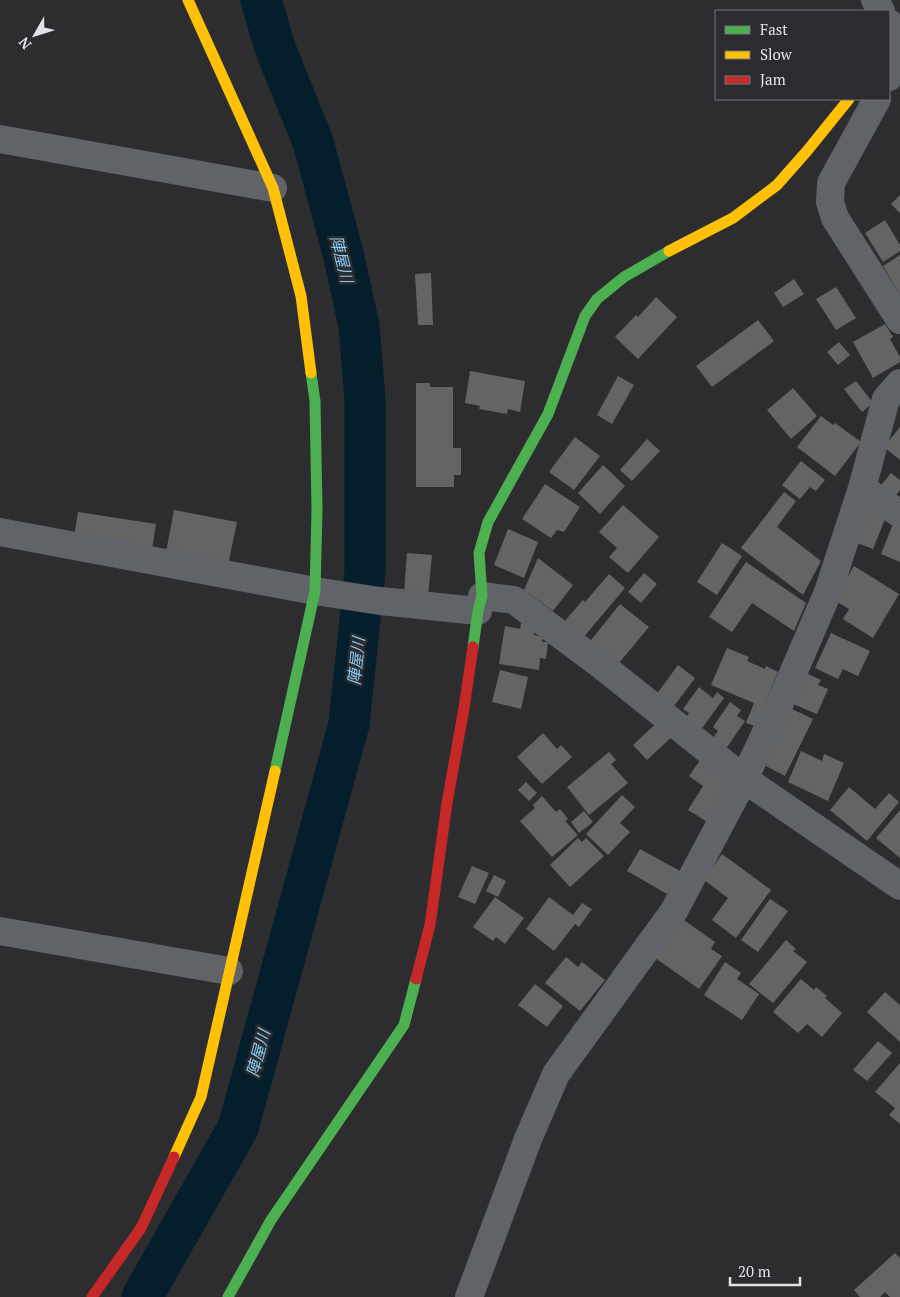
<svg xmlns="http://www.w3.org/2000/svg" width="900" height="1297" viewBox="0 0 900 1297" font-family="'PT Serif','Noto Sans JP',serif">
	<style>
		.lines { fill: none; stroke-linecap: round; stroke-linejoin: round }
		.river { stroke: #041e2c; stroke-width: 41 }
		.building { fill: #656465 }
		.street { stroke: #606367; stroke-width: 28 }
		.fast { stroke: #4caf50; stroke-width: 11 }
		.slow { stroke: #ffc107; stroke-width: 11 }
		.jam { stroke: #c62828; stroke-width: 11 }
		.labels { text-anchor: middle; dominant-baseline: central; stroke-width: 5; stroke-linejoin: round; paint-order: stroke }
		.water-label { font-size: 16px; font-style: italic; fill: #88ccf3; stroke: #2c2c30 }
	</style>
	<rect width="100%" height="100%" fill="#2d2d2f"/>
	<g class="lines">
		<path class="river" d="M142 1297 238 1128 349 724 365 572V399L359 326 343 253 313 142 275 48 261 0"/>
	</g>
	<path class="building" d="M900 195V213L891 204Z
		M885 220 900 245V251L883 262 865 233Z
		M900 255V294L883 266Z
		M431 273 433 325H418L415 274Z
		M794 279 804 294 783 307 774 293Z
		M836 287 856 318 836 330 816 299Z
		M656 297 677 317 638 359 615 337 636 315 638 317Z
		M758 320 774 341 712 387 696 366Z
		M885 324 893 337 890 339 900 357V362L873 378 853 342Z
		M839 342 850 355 838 365 827 352Z
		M470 371 525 381 520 412 508 409 507 414 479 409 480 406 465 403Z
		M618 376 634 385 612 424 597 415Z
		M856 381 873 403 862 412 844 389Z
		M416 383H430V387H453V448H461V475H454V487H416Z
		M793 388 817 416 791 439 767 410Z
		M821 416 833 425 835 423 861 442 835 476 797 447Z
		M900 427V460L884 447Z
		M575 437 600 456 574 490 549 472Z
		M647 439 660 451 632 481 620 470Z
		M801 461 825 480 816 491 810 487 800 499 782 485Z
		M603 465 625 486 600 514 578 493Z
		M891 473 900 480V490L892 500 878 489Z
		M545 484 580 507 564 532 557 530 551 538 522 519Z
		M784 492 796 501 777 527 821 561 803 595 741 548Z
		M623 505 659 537 628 573 609 557 617 548 599 532Z
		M866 505 887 514 873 549 852 541Z
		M174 510 237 522 228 565 166 552Z
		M78 512 156 524 152 550 74 537Z
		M893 524 900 527V562L881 554Z
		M508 529 538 542 524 578 494 565Z
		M722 543 742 556 717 595 697 582Z
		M407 553 432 555 428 596 404 594Z
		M538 558 573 585 553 611 524 590Z
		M746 562 806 603 794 631 752 603 732 632 709 617Z
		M854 566 899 594 873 638 843 619 849 609 834 600Z
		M644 573 657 584 641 603 628 592Z
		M609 574 625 588 582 639 563 623 583 600 585 602Z
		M620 604 649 627 619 663 591 640Z
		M521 623 535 626 534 635 543 637 542 642H548L546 659 540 658 539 670 499 664 505 626 520 629Z
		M831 633 870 651 858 676 843 669 838 679 815 668Z
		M727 648 749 657 747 661 765 669 766 666 778 672 755 726 746 723 754 703 711 685Z
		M678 665 695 678 671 710 654 698Z
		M500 670 528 677 521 709 492 702Z
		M806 673 821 680 818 685 828 689 817 714 793 704Z
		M699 687 713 698 717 692 724 698 700 731 684 720 689 713 683 709Z
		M730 702 741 710 737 716 745 721 725 750 711 741 718 731 713 727Z
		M792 709 813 719 785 776 764 765Z
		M663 717 677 732 647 760 633 745Z
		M543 733 557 749 561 745 572 757 542 784 517 757Z
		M801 751 822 761 824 754 844 763 828 801 788 782Z
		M609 752 616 760 611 764 628 783 589 815 567 787Z
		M703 756 732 778 709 823 688 810 703 786 689 776Z
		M526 782 537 793 529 801 518 790Z
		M849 787 875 809 889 793 899 802 867 841 830 810Z
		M622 795 635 807 620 823 630 832 608 855 586 834Z
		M542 796 556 812 560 809 568 819 565 821 578 835 552 857 520 821 535 808 533 805Z
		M900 810V858L876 838Z
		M584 811 593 822 579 833 571 822Z
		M578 838 582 842 586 838 604 856 570 887 550 865Z
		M640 849 680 871 667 894 627 871Z
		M722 854 771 890 736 938 712 920 728 898 704 880Z
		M472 866 489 873 475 904 458 897Z
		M494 875 506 881 498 897 486 891Z
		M495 897 524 918 505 944 496 937 493 941 473 927Z
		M549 897 573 915 582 903 592 909 579 927 575 924 554 951 526 929Z
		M770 899 788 911 758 952 741 940Z
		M681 918 715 942 711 949 722 956 699 989 654 957Z
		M786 940 796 949 793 951 807 962 773 1003 749 984Z
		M566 957 578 967 582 962 605 980 580 1011 545 983Z
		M725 962 741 973 737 979 759 994 742 1020 704 995Z
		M801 979 814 990 816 987 827 996 825 998 842 1013 822 1037 807 1024 798 1033 773 1012Z
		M535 984 563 1006 547 1027 518 1005Z
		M885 992 900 1005V1042L867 1012Z
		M878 1041 892 1053 867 1081 853 1070Z
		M900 1063V1124L889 1115 895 1108 875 1092Z
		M895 1253 900 1258V1297H890L885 1292 880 1297H860L854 1290Z"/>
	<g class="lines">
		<path class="street" d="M875 0 881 11
			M889 23 900 38
			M889 77 900 57
			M877 99 831 183 830 202 835 218 900 320
			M0 139 273 188
			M862 488 900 514
			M0 532 315 591 380 601 478 611
			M482 596 514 600 601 665 744 779 900 886
			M0 931 229 971
			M469 1297 528 1139 556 1074 674 911 744 779 785 692 828 592 862 488 886 399 900 383"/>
		<path class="fast" d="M473 647 478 611 482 596 479 553 488 522 548 414 585 316 597 299 624 277 669 251
			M275 771 315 591 317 510 315 401 311 373
			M228 1297 271 1220 404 1025 416 979"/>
		<path class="slow" d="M188 0 273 188 301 296 311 373
			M669 251 733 218 777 185 807 151 849 99
			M174 1157 201 1097 275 771"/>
		<path class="jam" d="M416 979 430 925 447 803 464 708 473 647
			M92 1297 141 1228 174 1157"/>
	</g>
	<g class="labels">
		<g class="water-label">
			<text transform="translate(342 259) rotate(76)">陣屋川</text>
			<text transform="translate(356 661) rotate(-84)">陣屋川</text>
			<text transform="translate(258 1053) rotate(-75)">陣屋川</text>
		</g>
	</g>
	<rect x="715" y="10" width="175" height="90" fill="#2c2c30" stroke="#757578"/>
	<rect x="725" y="26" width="25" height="8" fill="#4caf50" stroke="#757578"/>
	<text x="760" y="35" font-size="15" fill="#e2e2e5">Fast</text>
	<rect x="725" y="51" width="25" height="8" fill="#ffc107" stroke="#757578"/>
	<text x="760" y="60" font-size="15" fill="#e2e2e5">Slow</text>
	<rect x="725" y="76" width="25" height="8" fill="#c62828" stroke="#757578"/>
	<text x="760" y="85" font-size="15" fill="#e2e2e5">Jam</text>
	<g transform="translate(35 35) rotate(231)" stroke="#2c2c30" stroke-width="4" paint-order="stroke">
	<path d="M0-4L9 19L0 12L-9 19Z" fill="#e2e2e5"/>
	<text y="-8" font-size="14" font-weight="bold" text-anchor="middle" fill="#e2e2e5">N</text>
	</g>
	<path d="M730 1277v8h70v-8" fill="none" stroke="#e2e2e5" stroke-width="2.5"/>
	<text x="738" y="1277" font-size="15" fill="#e2e2e5" stroke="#2c2c30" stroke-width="4" paint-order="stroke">20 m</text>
</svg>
